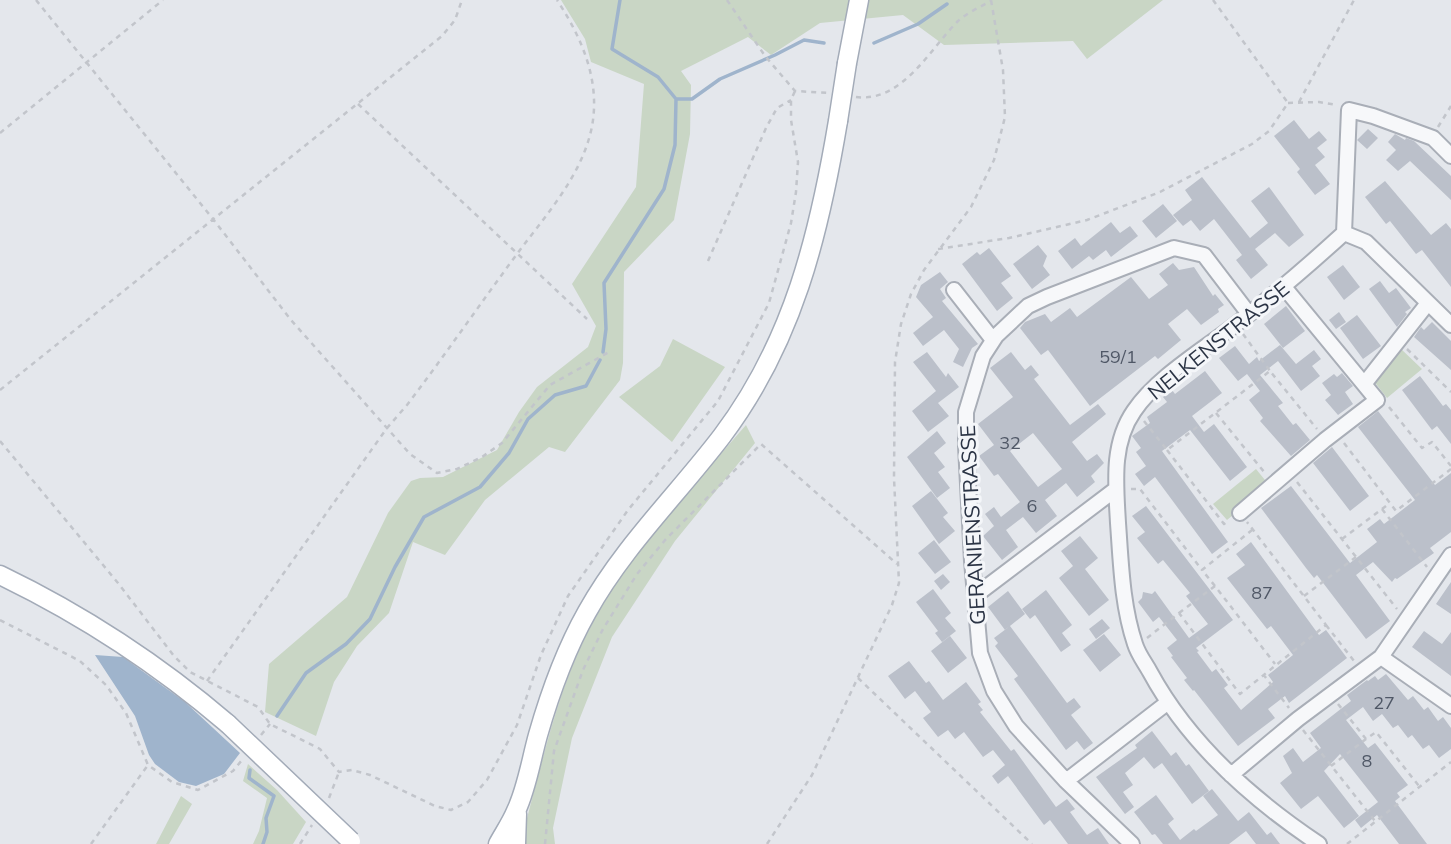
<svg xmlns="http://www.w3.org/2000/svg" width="1451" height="844" viewBox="0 0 1451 844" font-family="Mulish,sans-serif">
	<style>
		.green { fill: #c9d6c5 }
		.water { fill: #9fb4cc }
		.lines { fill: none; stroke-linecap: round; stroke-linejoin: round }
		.stream { stroke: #9fb4cc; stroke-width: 3.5 }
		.building { fill: #bbc0ca; fill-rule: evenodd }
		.minor-casing { stroke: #a9aeb7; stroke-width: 18 }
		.major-casing { stroke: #a3abb8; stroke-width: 21 }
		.path { stroke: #c2c5cb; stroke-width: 2.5; stroke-dasharray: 5 5; stroke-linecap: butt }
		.minor { stroke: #f7f8fa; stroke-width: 14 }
		.major { stroke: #fff; stroke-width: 18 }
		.major-bridge-casing { stroke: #a3abb8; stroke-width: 21; stroke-linecap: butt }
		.major-bridge { stroke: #fff; stroke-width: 18 }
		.labels { text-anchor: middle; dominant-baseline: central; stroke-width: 6; stroke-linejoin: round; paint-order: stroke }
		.number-label { font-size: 18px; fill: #4f5766 }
		.street-label { font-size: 21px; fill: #2b3445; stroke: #f4f6f9 }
	</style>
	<rect width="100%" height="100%" fill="#e4e7ec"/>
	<path class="green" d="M561 0H1163L1087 59 1073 41 944 45 903 15 820 23 771 55 748 37 681 71 691 85 690 134 674 220 624 272 623 363 620 380 565 452 549 447 485 500 445 555 413 542 389 613 357 646 334 682 316 736 265 712 269 664 347 597 388 513 411 481 420 478 443 477 497 450 519 412 537 387 588 347 596 326 572 284 636 187 644 84 591 62 585 39Z
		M673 339 725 367 672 442 619 397 660 366Z
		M1400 348 1422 369 1387 398 1373 380Z
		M746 425 755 443 675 541 612 637 572 738 553 828 555 844H524L526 822C544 755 559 685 592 624 631 550 692 488 746 425Z
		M1256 469 1269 485 1227 520 1213 504Z
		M248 764 277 790 306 822 293 844H253L259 831 267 798 243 781Z
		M181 796 192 804 169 844H156Z"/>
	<path class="water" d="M95 655 123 657 185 702 240 753 224 774 196 786 179 782 155 764 149 755 135 716Z"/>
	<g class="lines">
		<path class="stream" d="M874 43 918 24 947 4
			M676 99H692L720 79 775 55 804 40 824 43
			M603 352 606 329 604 283 664 189 675 145 676 99 658 77 612 49 620 0
			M277 716 306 673 346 644 370 619 395 567 424 517 480 487 509 453 528 419 555 395 586 386 600 360
			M250 770 249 778 274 796 266 818 267 832 263 844"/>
	</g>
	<path class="building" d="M1294 120 1309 139 1319 131 1327 140 1317 148 1325 157 1315 165 1330 184 1315 195 1297 172 1300 169 1274 136Z
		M1368 129 1378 138 1367 149 1357 140Z
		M1395 134 1405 140 1406 138 1414 141 1451 176V200L1410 161 1398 171 1386 160 1396 150 1388 142Z
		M1202 177 1250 238 1268 223 1251 201 1269 187 1304 235 1289 247 1275 233 1255 249 1268 265 1251 279 1236 260 1242 255 1214 219 1200 231 1191 220 1183 226 1173 215 1192 200 1185 190Z
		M1385 181 1431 235 1446 223 1451 229V287L1422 250 1416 254 1390 221 1386 224 1365 197Z
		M1163 204 1177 221 1156 238 1142 221Z
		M1111 222 1120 233 1130 226 1138 236 1111 257 1106 250 1093 260 1089 256 1072 269 1058 251 1075 238 1081 246Z
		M1038 245 1047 256 1043 266 1050 275 1032 289 1013 264Z
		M989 248 1011 276 1001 283 1013 298 997 311 962 264 977 252 980 255Z
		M1173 263 1179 270 1194 267 1213 296 1215 294 1224 305 1218 309 1219 312 1201 325 1187 309 1168 324 1181 340 1158 359 1155 356 1090 406 1048 350 1041 355 1020 328 1025 322 1045 314 1051 322 1070 308 1077 317 1131 277 1149 299 1168 285 1159 274Z
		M1343 265 1360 287 1344 300 1327 277Z
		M940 272 948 282 940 289 946 298 942 301 978 344 972 348 963 367 953 362 959 349 944 330 923 346 913 333 933 317 916 297 921 285Z
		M1380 281 1389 293 1396 288 1411 308 1405 312 1407 314 1397 327 1369 289Z
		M1286 306 1305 331 1283 348 1264 324Z
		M1339 312 1346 322 1336 329 1329 320Z
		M1357 315 1381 346 1363 359 1340 328Z
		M1432 322 1451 341V370L1414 337 1421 327 1424 330Z
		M1280 345 1296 364 1314 350 1321 359 1312 366 1320 376 1301 391 1278 361 1260 375 1283 403 1278 406 1293 425 1296 423 1310 440 1291 456 1260 421 1263 418 1249 400 1260 391 1247 374 1238 381 1219 358 1235 346 1249 364 1257 357 1259 361Z
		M927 352 946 377 948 373 959 387 938 403 949 416 928 432 912 411 936 391 913 362Z
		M1011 352 1025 370 1031 365 1039 375 1034 379 1070 425 1098 404 1106 414 1072 442 1087 461 1097 454 1104 463 1091 476 1095 482 1077 497 1066 483 1045 500 1057 516 1036 533 1023 517 1006 530 1018 547 1002 560 983 536 994 526 985 514 994 507 1001 517 1020 502 998 474 994 476 979 456 994 445 978 424 1013 397 990 368ZM1033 433 1062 469 1038 487 1010 451Z
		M1205 371 1222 393 1192 416 1204 432 1214 424 1247 467 1230 481 1190 430 1162 451 1228 542 1212 554 1155 477 1144 486 1135 474 1146 466 1136 452 1141 448 1132 436 1150 423 1147 417 1167 402 1163 397 1172 390 1175 394Z
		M1342 373 1353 386 1345 392 1353 404 1338 415 1325 400 1331 395 1322 383 1334 374 1337 377Z
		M1420 376 1443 406 1446 404 1451 410V444L1437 426 1432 430 1402 390Z
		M1378 411 1435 485 1451 473V532L1430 548 1434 553 1397 579 1395 578 1392 582 1373 562 1356 575 1390 621 1366 639 1317 575 1314 578 1306 568 1261 508 1291 486 1350 563 1377 542 1367 529 1380 519 1384 524 1415 500 1358 427Z
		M937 431 946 443 934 453 945 467 938 472 950 488 937 498 907 457Z
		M1332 447 1369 496 1350 511 1313 463Z
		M931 491 948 513 943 517 955 531 939 544 912 506Z
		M1146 506 1233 620 1196 648 1199 651 1197 652 1212 672 1216 669 1228 685 1224 688 1241 710 1273 682 1268 675 1293 655 1271 626 1267 629 1227 578 1245 565 1236 554 1251 542 1319 635 1326 630 1347 658 1289 703 1285 696 1268 709 1275 718 1238 746 1194 690 1193 691 1184 680 1187 678 1171 657 1173 656 1167 648 1177 640 1159 617 1153 622 1138 602 1142 598 1143 592 1152 594 1155 591 1189 638 1208 624 1186 596 1190 593 1163 560 1158 564 1137 538 1145 532 1132 516Z
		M1080 536 1098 558 1085 569 1109 600 1089 616 1059 578 1073 566 1061 551Z
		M934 540 951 562 935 574 918 553Z
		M943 574 950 582 941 590 934 581Z
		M1451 582V614L1436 604Z
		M933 589 951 613 945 618 956 631 942 642 935 633 938 631 916 602Z
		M1046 590 1072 625 1062 633 1071 645 1061 652 1035 615 1030 619 1022 609Z
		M1008 591 1025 614 1005 630 988 607Z
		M1102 619 1110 628 1096 639 1089 629Z
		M1010 626 1067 703 1074 698 1081 707 1071 715 1093 743 1084 750 1077 741 1066 750 1014 679 1018 676 995 646 998 643 994 638Z
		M1424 631 1442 644 1451 632V676L1412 647Z
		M1104 634 1121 655 1100 672 1083 650Z
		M950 636 967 658 948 673 931 651Z
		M909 661 926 683 929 681 943 700 966 682 981 702 978 704 983 710 980 712 1011 751 1014 749 1056 807 1067 799 1075 809 1070 812 1087 835 1098 828 1109 844H1068L1050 820 1044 825 1008 776 998 784 992 776 1005 765 993 750 983 757 964 732 955 739 948 730 938 737 923 718 931 712 915 691 905 699 888 676Z
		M1386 674 1408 700 1413 696 1424 710 1428 707 1438 721 1443 717 1451 728V749L1439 758 1429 745 1423 749 1412 735 1408 738 1398 725 1393 728 1382 714 1373 721 1363 707 1346 720 1368 748 1375 743 1408 785 1397 793 1400 797 1395 801 1427 844H1399L1377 815 1361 828 1355 820 1378 802 1340 754 1324 771 1359 816 1344 828 1318 796 1301 809 1280 783 1292 773 1283 756 1293 748 1303 762 1321 748 1310 733 1351 701 1347 695 1367 680 1368 681 1375 676 1378 680Z
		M1152 731 1171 756 1176 752 1186 766 1189 764 1209 791 1192 804 1162 763 1154 769 1144 757 1125 773 1133 785 1123 792 1134 807 1125 814 1096 777 1137 748 1135 745Z
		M1212 789 1238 821 1249 812 1267 835 1271 832 1280 844H1256L1246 831 1229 844H1163L1155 834 1152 835 1134 812 1156 795 1174 819 1168 824 1180 840 1194 829 1196 831 1218 815 1203 796Z"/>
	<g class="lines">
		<defs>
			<path id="minor" d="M1344 233 1366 242 1451 325
				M954 290 993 340
				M1365 383 1428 303
				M1240 513 1325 440 1377 400 1284 287
				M976 595 1116 489
				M1381 657 1451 706
				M1231 775 1298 719 1381 657 1451 555
				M1066 781 1167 703
				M1132 844 1066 781 1016 726 994 691 980 653 972 561 966 446V412L983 356 996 336 1028 306 1047 297 1174 248 1204 255 1249 314
				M1319 844C1253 800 1188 742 1150 672 1145 663 1138 654 1135 644 1122 605 1121 564 1118 523 1116 485 1111 444 1134 411 1157 377 1203 350 1235 325 1273 296 1309 265 1344 233L1349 110 1373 116 1433 138 1451 156"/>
			<path id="major" d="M847 63 859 0
				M0 575C83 615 158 664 228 724
				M498 844C504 833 511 823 516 811 527 788 531 760 538 735 550 693 565 651 587 612 623 547 677 495 722 436 793 342 819 235 838 121
				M516 844 517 814"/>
		</defs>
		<use href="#minor" class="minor-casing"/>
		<use href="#major" class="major-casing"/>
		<path class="path" d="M36 0 213 219 291 320 410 454 437 473 457 469 482 457 502 443 550 385 609 352
			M727 0 765 56 795 91 829 93
			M1213 0 1288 103
			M856 97C902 103 930 49 958 21 967 13 980 7 991 1
			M1299 102 1354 0
			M1288 103 1319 102 1337 105
			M358 104 587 319
			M1438 127 1451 106
			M0 133 163 0
			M938 249 1009 238 1087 220 1160 192 1252 144 1269 131 1288 103
			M708 261 766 128 777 108 791 100
			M1243 334 1270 371
			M1407 349 1451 392
			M0 390 442 36 455 20 462 0
			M1389 407 1422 448 1432 442 1451 466
			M1216 413 1265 473
			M1144 421 1167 450 1270 371 1317 429
			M0 441 118 583 174 656 190 672 258 707 270 724 320 749 339 772 352 770 370 775 435 806 451 810 468 802 487 780 517 725 541 655 568 596 628 510 718 401 769 303 791 223 796 192 798 162 791 120V100L795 91
			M1344 443 1396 511 1451 469
			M1167 450 1224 524 1229 520
			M1297 482 1397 609
			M1131 489H1140L1202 570
			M1382 509 1427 567
			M1342 539 1390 503
			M1215 586 1202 570 1252 530
			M1304 596 1356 557
			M1179 613 1215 586 1275 664
			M0 620 80 661 106 685 126 713 148 765 172 782 198 790 233 771 242 760
			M1326 625 1354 661
			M1147 638 1179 613 1240 694 1326 625 1247 522
			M1263 674 1289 708
			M858 678 1032 844
			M207 681 387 428 407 405C445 355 480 304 517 254 545 216 580 178 591 131 602 83 582 38 557 0
			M1338 704 1366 739 1376 732 1419 786
			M1303 730 1375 821
			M261 735 270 724
			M1331 766 1366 739
			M329 798 339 772
			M91 844 148 765
			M300 844 312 825
			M545 844 554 751 583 670 603 629 637 574 666 539 761 444 897 564
			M767 844 812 775 892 605 899 583 894 478 895 362 901 324 911 294 924 270 971 207 994 160 1005 117 1003 70 991 0
			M1347 844 1451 762"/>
		<use href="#minor" class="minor"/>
		<use href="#major" class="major"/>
		<defs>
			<path id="major-bridge" d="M838 121 847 63
				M228 724 351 841"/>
		</defs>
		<use href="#major-bridge" class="major-bridge-casing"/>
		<use href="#major-bridge" class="major-bridge"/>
	</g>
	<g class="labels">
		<g class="number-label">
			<text x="1118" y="356">59/1</text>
			<text x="1010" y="442">32</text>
			<text x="1032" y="505">6</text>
			<text x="1262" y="592">87</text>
			<text x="1384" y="702">27</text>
			<text x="1367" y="760">8</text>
		</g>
		<g class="street-label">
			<text transform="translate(1218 340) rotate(-39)">NELKENSTRASSE</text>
			<text transform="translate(972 525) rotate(-93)">GERANIENSTRASSE</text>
		</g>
	</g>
</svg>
